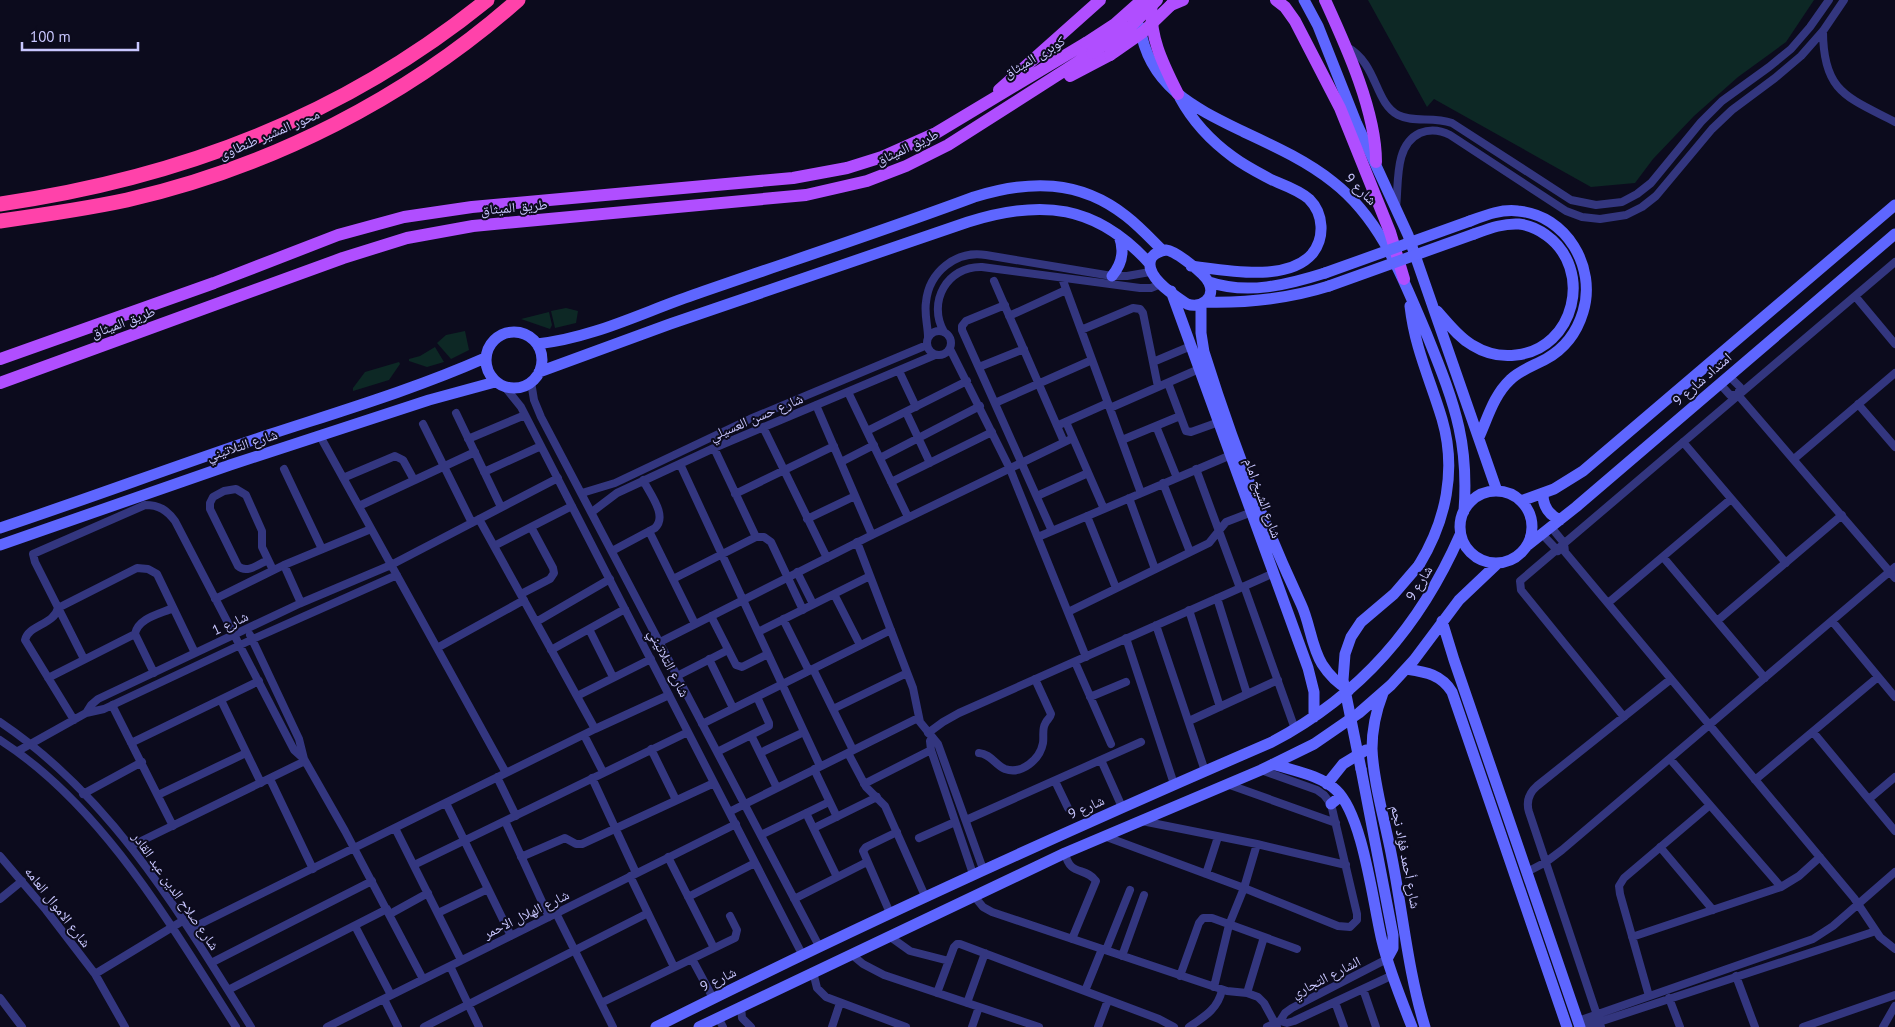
<svg xmlns="http://www.w3.org/2000/svg" width="1895" height="1027" viewBox="0 0 1895 1027" font-family="'PT Sans','Noto Naskh Arabic',sans-serif">
	<style>
		.green { fill: #0d2825 }
		.lines { fill: none; stroke-linecap: round; stroke-linejoin: round }
		.street { stroke: #33367f; stroke-width: 8 }
		.secondary { stroke: #5e66ff; stroke-width: 11 }
		.primary { stroke: #b04eff; stroke-width: 12 }
		.highway { stroke: #ff42aa; stroke-width: 15 }
		.secondary-bridge { stroke: #5e66ff; stroke-width: 11 }
		.primary-bridge { stroke: #b04eff; stroke-width: 12 }
		.labels { text-anchor: middle; dominant-baseline: central; stroke-width: 4; stroke-linejoin: round; paint-order: stroke }
		.street-label { font-size: 14px; fill: #c9c7ff; stroke: #0c0b1d }
	</style>
	<rect width="100%" height="100%" fill="#0c0b1d"/>
	<path class="green" d="M1368 0H1814L1786 42 1738 77 1694 116 1653 159 1635 183 1591 187 1434 99 1427 107Z
		M566 308 578 311 576 323 555 328 551 311Z
		M549 312 552 325 550 329 521 319Z
		M465 331 469 350 451 359 437 343 446 335Z
		M435 347 444 362 427 367 409 361V359L420 356Z
		M399 362 400 364 389 380 353 391V388L365 372Z"/>
	<g class="lines">
		<path class="street" d="M1823 31C1823 92 1847 97 1895 122
			M1347 47C1378 64 1374 102 1398 115 1413 123 1433 116 1452 123L1571 200 1596 205 1622 202 1637 194 1651 183 1701 122 1722 101 1769 67 1791 49 1810 27 1829 0
			M1396 207C1399 183 1394 145 1420 133 1430 129 1440 130 1450 135L1566 211 1582 217 1600 219 1626 215 1642 207 1656 196 1712 129 1732 110 1775 78 1801 56 1823 31 1844 0
			M1062 278 1141 493
			M994 281 1064 442
			M1855 296 1895 344
			M1005 305 966 321 962 326V330L1052 531
			M1009 316 1066 290
			M1081 330 1133 308 1140 309 1143 313 1158 387
			M927 343a12 12 0 1 1 24 0a12 12 0 1 1-24 0Z
			M944 332C927 302 947 266 982 267L1140 288H1151L1161 284
			M928 337C928 326 924 314 926 302 929 272 956 250 986 255L1112 276H1127L1150 272
			M950 349 1010 469 1086 657
			M1153 362 1191 346
			M979 367 1024 349
			M899 371 916 407
			M1729 376 1740 387 1738 395
			M531 382 534 400 541 417 819 946
			M1168 383 1186 431 1191 432 1219 422
			M1720 384 1730 395H1738L1895 578
			M505 387 521 407 541 446 802 954
			M848 392 908 517
			M995 403 1092 360
			M1858 404 1895 447
			M816 405 872 535
			M1110 408 1199 369
			M906 412 930 463
			M456 413 501 507
			M1066 422 1104 509
			M423 424 472 523
			M1061 424 1108 403
			M1156 426 1177 478
			M763 427 827 558
			M867 431 967 381
			M320 436 506 773
			M468 439 525 415
			M1122 440 1180 416
			M1683 442 1786 563
			M714 448 756 537
			M880 458 980 406
			M1794 459 1895 373
			M841 462 874 445
			M680 464 820 766
			M284 469 322 549
			M1196 469 1240 588
			M484 472 541 446
			M343 478 395 456 403 460 414 480
			M891 482 992 432
			M1163 483 1190 552
			M582 493 615 483 750 419 927 345
			M735 494 834 446
			M1037 496 1088 473
			M1129 498 1155 569
			M359 506 475 452
			M592 512 617 493 714 448 935 355
			M1087 516 1116 588
			M479 519 595 729
			M807 519 855 496
			M1551 527 1564 543 1565 552 1854 898 1880 937 1895 949
			M649 531 695 624
			M1542 534 1558 551
			M1038 537 1231 455
			M857 542 913 688 920 722 938 744 983 869
			M494 546 572 506
			M612 551 655 528C668 516 650 494 643 480
			M1663 557 1765 678
			M268 560C259 564 247 574 238 566L210 509V503L213 497 224 491 236 489 246 495 262 531V547L273 570
			M284 565 301 603
			M797 572 813 604
			M673 579 756 537H764L771 542 803 610
			M1244 586 1295 729
			M521 594 550 579 554 573 553 568 531 527
			M834 594 860 645
			M1217 598 1247 694
			M215 599 284 565 371 529
			M1608 603 1731 499
			M1189 610 1220 707
			M1068 612 1209 543 1226 522 1252 512
			M711 616 736 665 742 667 768 654
			M783 619 809 671
			M1717 621 1842 515
			M1832 621 1895 697
			M536 622 610 579
			M1156 625 1205 771
			M589 629 613 677
			M758 632 870 576
			M250 635 299 739 304 759
			M1126 638 1174 784
			M660 642 872 535 1073 438
			M437 648 524 600
			M551 650 625 609
			M84 659 35 562 33 554 145 505C159 505 167 510 175 521L294 750 304 759 345 831 423 979
			M709 659 733 708
			M1075 662 1111 744
			M813 669 853 750
			M154 673 135 634C138 618 160 614 173 608
			M677 676 728 650
			M48 678 135 634
			M577 696 651 659
			M1090 697 1126 682
			M221 700 261 783
			M112 705 173 826
			M833 709 907 673
			M86 713 91 705 98 699 301 603 391 565 558 478
			M1624 717 1521 590 1520 581 1895 262
			M74 720 25 640C28 625 54 625 58 608L137 568 148 569 157 574 195 653
			M1189 721 1278 680
			M0 722C112 797 181 915 251 1027
			M702 724 891 630
			M1813 732 1895 831
			M928 733 943 722 959 713 1274 573
			M584 735 603 772
			M751 735 777 788
			M932 737 930 741 931 750 973 874
			M0 740C102 805 172 927 236 1027
			M131 743 259 681
			M651 749 676 800
			M18 751 86 713 104 709 253 639 397 575
			M717 752 769 726V723L757 697
			M760 753 804 732
			M848 753 866 787 885 806 925 896
			M979 753C991 754 995 765 1005 769 1022 775 1040 759 1043 743 1044 737 1042 729 1045 724 1047 719 1050 719 1051 714L1035 679
			M1670 759 1781 887
			M1101 760 1122 807
			M814 769 837 817
			M497 777 516 816
			M592 778 636 873
			M270 779 313 869
			M1755 780 1878 677
			M1055 781 1068 808
			M864 784 931 750
			M1227 784 1336 823
			M83 794 142 762
			M158 795 246 753
			M1869 799 1895 777
			M446 803 511 936
			M729 812 918 718
			M806 813 837 877
			M966 820 1141 742
			M505 821 549 917
			M1142 821 1257 844 1346 865
			M395 828 461 960
			M814 828 877 797
			M761 835 829 802
			M1104 836 1244 888 1338 926 1350 927 1357 920V914L1331 804 1324 795 1317 790 1261 770
			M919 838 955 822
			M131 846 305 761
			M1660 847 1713 910
			M1065 853C1070 877 1085 866 1096 881L1072 939
			M0 856 46 910 95 974 125 1027
			M521 857 565 838 576 844H582L714 783
			M668 857 714 948
			M414 865 688 732
			M1527 872 1546 862 1562 850 1895 567
			M1206 874 1218 837
			M630 876 674 967
			M974 896 983 907 992 912 1227 991 1247 993 1258 997 1264 1003 1277 1027
			M688 897 755 863
			M0 899 22 881
			M794 899 867 862
			M438 913 488 889
			M556 913 613 1027
			M890 913 863 851 866 847 897 832
			M390 914 428 893
			M355 926 391 995
			M190 929 595 729 669 695
			M889 936 910 951 949 961
			M1632 937 1781 887 1799 876 1820 857
			M1106 950 1130 890
			M851 954 863 964 884 975 1039 1027
			M1122 956 1144 895
			M692 959 713 998
			M211 963 372 881
			M450 966 479 1027
			M813 972 817 988 826 997 906 1027
			M95 974 184 920
			M1180 976 1199 923 1203 918H1212L1297 949
			M1736 976 1755 1027
			M1214 987 1229 925 1244 888 1257 844
			M1363 989 1376 1027
			M228 990 387 909
			M1085 991 1102 949
			M937 993 954 947 957 944H960L1159 1019 1174 1027
			M1247 993 1264 937
			M1649 996 1620 894 1619 886 1624 878 1710 805
			M0 998 22 1027
			M1669 998 1680 1027
			M384 999 398 1027
			M1335 1002 1344 1027
			M601 1003 735 938 737 930 730 916
			M967 1003 985 953
			M741 1006 742 1018 751 1027
			M718 1017 723 1027
			M1280 1021 1287 1023 1294 1021 1393 975
			M1578 1021 1813 939 1833 926 1895 872
			M327 1027 736 824
			M424 1027 648 913
			M832 1027 840 1003
			M972 1027 979 1007
			M1098 1027 1108 1000
			M1189 1027C1204 1017 1218 1009 1222 990
			M1267 1027 1280 1021 1285 1013 1292 1008 1387 959
			M1584 1027 1876 931
			M1601 1027 1529 812C1526 802 1529 793 1537 786L1671 679
			M1803 1027 1895 995
			M1883 1027 1895 1006"/>
		<path class="secondary" d="M1304 0 1318 26 1356 122 1408 235 1497 491
			M1140 27C1149 87 1195 108 1244 132 1274 146 1307 161 1333 182 1382 220 1403 279 1427 335 1439 365 1452 396 1459 428 1465 455 1466 483 1464 511
			M1180 98C1193 122 1211 141 1233 157 1245 166 1259 173 1272 180 1284 185 1299 190 1309 199 1324 214 1325 238 1312 254 1287 283 1224 270 1191 266
			M1470 221C1486 215 1501 209 1518 211 1566 215 1597 267 1583 312 1577 332 1564 349 1546 359 1533 366 1520 370 1510 380 1494 395 1488 417 1479 437
			M1166 250C1176 251 1205 274 1209 283 1216 298 1201 309 1187 304 1175 296 1141 275 1152 257 1156 252 1160 251 1166 250Z
			M1112 276C1122 264 1125 251 1119 236
			M1209 282C1247 295 1287 285 1325 273
			M1171 291 1308 668 1314 692V717
			M1205 302C1247 303 1288 299 1329 286
			M1201 304V333L1204 352C1231 438 1263 523 1301 604 1310 623 1311 646 1322 664 1329 675 1338 684 1349 690
			M1410 306C1415 349 1430 379 1442 419 1457 470 1446 521 1419 565
			M1437 311C1448 323 1458 337 1472 345 1485 353 1501 357 1516 355 1575 349 1594 269 1546 235 1538 229 1529 225 1519 224 1503 223 1488 229 1474 234
			M486 360a28 28 0 1 1 56 0a28 28 0 1 1-56 0Z
			M537 344C594 338 645 311 699 293 791 261 883 231 974 197 1029 180 1079 179 1126 216 1139 226 1150 238 1162 250
			M539 372 670 324 968 222C1041 199 1096 204 1150 264
			M1460 527a36 36 0 1 1 72 0a36 36 0 1 1-72 0Z
			M1543 494C1543 506 1549 515 1560 520
			M1521 501 1554 489 1583 471 1895 205
			M0 528C90 498 178 465 268 435 341 411 415 389 485 358
			M0 545 230 465 429 400 495 382
			M1528 545 1576 507 1895 234
			M1442 621 1454 660 1580 1027
			M1406 669C1425 672 1441 674 1452 692L1567 1027
			M1383 693C1376 711 1372 730 1372 749 1373 782 1386 825 1392 858 1403 914 1408 972 1425 1027
			M1273 764C1294 771 1320 775 1336 790 1363 815 1373 904 1382 941 1389 970 1401 999 1412 1027
			M1361 769 1393 935V948L1387 959
			M1327 784 1343 764 1366 750
			M1331 804 1341 796
			M656 1027C858 925 1064 832 1272 742 1361 695 1420 626 1460 535
			M699 1027 1065 853 1261 770 1314 744 1359 713 1391 685 1414 660 1459 600 1498 563"/>
		<path class="primary" d="M1152 0C1148 35 1163 64 1178 94
			M1276 0 1285 7 1295 21 1340 108 1390 232 1404 279
			M1325 0C1346 46 1376 111 1376 162
			M1171 5 1183 0
			M1070 76 1110 55
			M999 90 1100 0
			M0 359 214 283 338 235 404 217 472 207 793 178 847 168 882 157 936 133 1086 43
			M0 383 343 258 407 238 473 226 806 195 867 181 906 166 948 145 1092 53"/>
		<path class="highway" d="M0 204C181 178 344 116 487 0
			M0 221C43 215 85 209 127 200 271 167 407 98 518 0"/>
		<path class="secondary-bridge" d="M1325 273 1470 221
			M1329 286 1474 234
			M1361 769 1343 680 1345 654 1351 637 1361 622 1394 594 1419 565"/>
		<path class="primary-bridge" d="M1086 43 1115 24 1142 0
			M1092 53 1131 26 1157 0
			M1110 55 1143 32 1171 5"/>
	</g>
	<g class="labels">
		<g class="street-label">
			<text transform="translate(1034 57) rotate(-31)">كوبرى الميثاق</text>
			<text transform="translate(269 134) rotate(-23)">محور المشير طنطاوى</text>
			<text transform="translate(907 147) rotate(-25)">طريق الميثاق</text>
			<text transform="translate(1361 189) rotate(45)">شارع 9</text>
			<text transform="translate(514 207) rotate(-5)">طريق الميثاق</text>
			<text transform="translate(123 322) rotate(-20)">طريق الميثاق</text>
			<text transform="translate(1702 379) rotate(-41)">امتداد شارع 9</text>
			<text transform="translate(756 417) rotate(-23)">شارع حسن العسيلي</text>
			<text transform="translate(242 445) rotate(-18)">شارع التلاتيني</text>
			<text transform="translate(1263 498) rotate(70)">شارع الشيخ امام</text>
			<text transform="translate(1419 583) rotate(-59)">شارع 9</text>
			<text transform="translate(230 623) rotate(-25)">شارع 1</text>
			<text transform="translate(669 663) rotate(63)">شارع التلاتيني</text>
			<text transform="translate(1086 807) rotate(-24)">شارع 9</text>
			<text transform="translate(1406 857) rotate(79)">شارع أحمد فؤاد نجم</text>
			<text transform="translate(176 891) rotate(55)">شارع صلاح الدين عبد القادر</text>
			<text transform="translate(58 907) rotate(52)">شارع الاموال العامه</text>
			<text transform="translate(526 914) rotate(-26)">شارع الهلال الاحمر</text>
			<text transform="translate(1326 977) rotate(-27)">الشارع التجاري</text>
			<text transform="translate(718 979) rotate(-26)">شارع 9</text>
		</g>
	</g>
	<path d="M22 42v8h116v-8" fill="none" stroke="#c9c7ff" stroke-width="2.5"/>
	<text x="30" y="42" font-size="15" fill="#c9c7ff" stroke="#0c0b1d" stroke-width="4" paint-order="stroke">100 m</text>
</svg>
